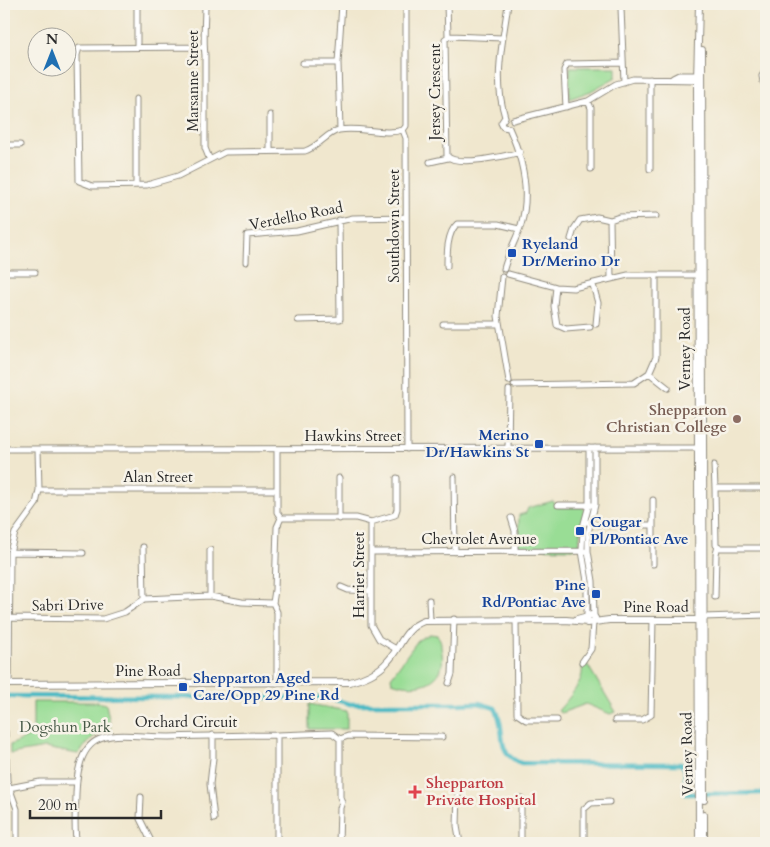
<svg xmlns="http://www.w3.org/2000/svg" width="770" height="847" viewBox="0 0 770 847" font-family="Cardo,serif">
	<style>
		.green { fill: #99dd95; stroke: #628460 }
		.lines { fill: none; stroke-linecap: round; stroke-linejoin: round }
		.canal { stroke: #4cbac4; stroke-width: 4.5 }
		.minor-casing { stroke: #8e897c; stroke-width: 7 }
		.tertiary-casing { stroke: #8e897c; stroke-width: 8 }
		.minor { stroke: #fff; stroke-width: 5 }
		.tertiary { stroke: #fff; stroke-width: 6 }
		.transit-dot { fill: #1a4fb4; stroke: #f7f3e8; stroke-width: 2 }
		.education-dot { fill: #8d6e63; stroke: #f7f3e8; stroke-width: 2 }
		.health-dot { fill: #e0444e; stroke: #f7f3e8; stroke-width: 2 }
		.labels { text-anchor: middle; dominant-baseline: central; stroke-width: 5; stroke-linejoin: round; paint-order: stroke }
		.street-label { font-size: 15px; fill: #2b2b2b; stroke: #f7f3e8 }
		.transit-label { font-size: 15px; font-weight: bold; fill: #164399; stroke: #f7f3e8; text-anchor: start }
		.education-label { font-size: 15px; font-weight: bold; fill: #785e54; stroke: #f7f3e8; text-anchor: end }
		.park-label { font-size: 15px; fill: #465846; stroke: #f7f3e8 }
		.health-label { font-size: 15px; font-weight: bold; fill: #be3a42; stroke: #f7f3e8; text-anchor: start }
	</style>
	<rect width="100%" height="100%" fill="#f7f3e8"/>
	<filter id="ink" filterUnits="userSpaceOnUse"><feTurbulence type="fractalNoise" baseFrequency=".02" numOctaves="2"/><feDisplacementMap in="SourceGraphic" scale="10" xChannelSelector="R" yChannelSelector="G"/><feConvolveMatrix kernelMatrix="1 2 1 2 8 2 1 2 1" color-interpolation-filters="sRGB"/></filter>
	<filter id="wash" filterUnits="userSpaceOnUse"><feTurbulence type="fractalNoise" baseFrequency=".0096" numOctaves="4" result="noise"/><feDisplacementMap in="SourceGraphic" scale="20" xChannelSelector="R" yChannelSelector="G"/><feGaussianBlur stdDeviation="1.12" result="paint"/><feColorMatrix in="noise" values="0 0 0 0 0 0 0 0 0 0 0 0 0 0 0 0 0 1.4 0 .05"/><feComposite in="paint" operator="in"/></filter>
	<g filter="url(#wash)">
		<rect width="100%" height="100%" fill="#f0e7ce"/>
		<path class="green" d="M570 67H616V77L591 91 569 99Z
			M553 501 558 507H582L586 511 581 526 579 546 573 549 518 548 519 515 526 513 528 508Z
			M430 634 437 635C443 642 440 645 442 653 447 684 416 691 392 682L391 677 418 640Z
			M587 664 616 712 610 714 586 704 561 713 558 711C566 701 585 682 582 667Z
			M33 702H97L106 704 111 729 93 737 78 754 45 748 10 754V745L33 735Z
			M309 704 347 711V729H309Z"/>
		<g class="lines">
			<path class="canal" d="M4 696 329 698 350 704H455
				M459 704 479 703 495 708C508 730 493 752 521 763L681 764 685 769V794L766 793"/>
		</g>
	</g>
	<g filter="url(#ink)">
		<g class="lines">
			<defs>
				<path id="minor" d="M137 4V47
					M205 4C205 21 203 39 205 55V148L209 158
					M406 4V126L403 130 406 138 407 449
					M447 4 448 36
					M619 4 621 8 624 82
					M503 38 450 36 445 39 447 156C457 167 506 156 520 152
					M203 47 79 48 77 55 79 181 92 186 147 185 178 176 225 152 305 151C319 147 326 133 339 130 360 126 383 136 403 130
					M303 63H338
					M766 64V70L762 76 763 82 766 83
					M673 78 679 75H700
					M650 79V169
					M136 99V185
					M588 101 591 108V169
					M566 107 564 70 567 64 622 63
					M505 117C493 78 503 42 508 4
					M505 117 501 123 503 127 509 128
					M513 120 588 101 616 84 633 79 699 80
					M340 130 338 63 342 4
					M4 145H20
					M270 150V115
					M430 162 448 158
					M571 239 574 229 580 220 597 217 610 220
					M246 262 247 235 297 231 353 218 406 217
					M447 266C447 253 447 233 457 224H498L519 229
					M504 269C508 253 516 240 521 225 531 192 523 159 509 128
					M4 272H35
					M508 274 556 287 573 288 628 275H699
					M502 277 498 316 509 381
					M611 279 610 220 619 217 656 216
					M593 285 598 303 596 324
					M556 287 554 306 557 325 566 329 590 327
					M298 320 340 319 339 220
					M443 324H498
					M649 373 668 388
					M514 385 634 383 649 373 656 357V275
					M508 448 509 390
					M4 449 701 448
					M277 449V512L281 518 277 527 275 590 273 603 277 612V683
					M714 465 715 488
					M454 477 455 552
					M339 478V519
					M766 488H715L716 545 721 548H766
					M39 490H277
					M558 505H593
					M281 518H356L371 522V625L379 639 396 649
					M511 518 515 531V552
					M371 522 395 515 397 509V478
					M587 522 600 525H653V500
					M653 525V564
					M143 547 144 599
					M10 552 83 553
					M371 552 588 551
					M341 587 348 590 371 591
					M210 596V550
					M715 597 716 554 718 546
					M429 600 430 620
					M587 616V581L582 551 583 527 589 505V448
					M594 616 593 581 588 551V533L595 505V448
					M703 617 766 615
					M9 618 103 619 125 612 144 599 210 596 242 602 273 603
					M516 620 517 714 526 720H557
					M582 662 591 649 593 623
					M449 683 452 674 454 619
					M9 684 10 552 15 533 36 504 39 490 38 449
					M615 720H642L651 715 653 620
					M5 732 7 781 17 809V843
					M213 735V758L210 784 214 819
					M277 735 332 733 340 739
					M340 739 348 736 442 737
					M9 788 40 782H76
					M458 791 457 826 460 843
					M141 797 140 819 152 843
					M77 843C73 828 76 809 76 794 78 720 116 737 169 737 205 736 241 735 277 735V843
					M339 843 340 808 342 802 340 797V739
					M521 843V798
					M584 843V809L591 803 609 802"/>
				<path id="tertiary" d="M699 4 697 80 699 843
					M702 50 704 800
					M577 619 592 615 595 618 594 622 587 623V616
					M594 622 609 620H702
					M4 684 350 682C364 678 378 673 388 661 401 647 404 628 424 621L566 620 587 622
					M704 843V815"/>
			</defs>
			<use href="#minor" class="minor-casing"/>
			<use href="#tertiary" class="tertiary-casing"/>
			<use href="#minor" class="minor"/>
			<use href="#tertiary" class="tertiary"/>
		</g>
	</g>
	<g class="transit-dot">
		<rect x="507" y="248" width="10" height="10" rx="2.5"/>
		<rect x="534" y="439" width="10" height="10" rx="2.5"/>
		<rect x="575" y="526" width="10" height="10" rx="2.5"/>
		<rect x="591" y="589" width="10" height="10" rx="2.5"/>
		<rect x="178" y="682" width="10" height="10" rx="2.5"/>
	</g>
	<circle class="education-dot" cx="737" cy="419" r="5"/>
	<path class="health-dot" d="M412.5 784.5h5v5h5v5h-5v5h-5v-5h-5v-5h5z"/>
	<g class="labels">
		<g class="street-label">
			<text transform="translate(193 81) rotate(-90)">Marsanne Street</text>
			<text transform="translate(435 92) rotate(-90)">Jersey Crescent</text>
			<text transform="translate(296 216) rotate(-11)">Verdelho Road</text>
			<text transform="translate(394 226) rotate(-90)">Southdown Street</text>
			<text transform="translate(685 349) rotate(-90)">Verney Road</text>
			<text x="353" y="436">Hawkins Street</text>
			<text x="158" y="477">Alan Street</text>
			<text x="479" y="539">Chevrolet Avenue</text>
			<text transform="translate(359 575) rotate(-90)">Harrier Street</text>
			<text transform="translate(68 605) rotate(-1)">Sabri Drive</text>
			<text x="656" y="607">Pine Road</text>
			<text x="148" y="671">Pine Road</text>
			<text x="186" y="722">Orchard Circuit</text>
			<text transform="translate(687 754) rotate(-91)">Verney Road</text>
		</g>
		<g class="transit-label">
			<text x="522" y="244">Ryeland<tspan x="522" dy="17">Dr/Merino Dr</tspan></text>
			<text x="529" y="435" text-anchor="end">Merino<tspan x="529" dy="17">Dr/Hawkins St</tspan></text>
			<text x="590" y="522">Cougar<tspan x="590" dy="17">Pl/Pontiac Ave</tspan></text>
			<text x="586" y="585" text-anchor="end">Pine<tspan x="586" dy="17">Rd/Pontiac Ave</tspan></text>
			<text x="193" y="678">Shepparton Aged<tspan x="193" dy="17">Care/Opp 29 Pine Rd</tspan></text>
		</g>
		<g class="education-label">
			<text x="727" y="410">Shepparton<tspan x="727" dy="17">Christian College</tspan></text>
		</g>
		<g class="park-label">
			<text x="65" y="727">Dogshun Park</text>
		</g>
		<g class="health-label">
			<text x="426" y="783">Shepparton<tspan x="426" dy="17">Private Hospital</tspan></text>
		</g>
	</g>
	<rect width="770" height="847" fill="none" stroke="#f7f3e8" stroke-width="20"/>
	<g transform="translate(52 52)"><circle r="24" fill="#f7f3e8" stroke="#a5a39c"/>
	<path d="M0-4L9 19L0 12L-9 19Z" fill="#1f6fb2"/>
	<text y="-8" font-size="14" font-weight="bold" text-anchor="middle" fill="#2b2b2b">N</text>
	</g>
	<path d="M30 810v8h131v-8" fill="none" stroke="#2b2b2b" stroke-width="2.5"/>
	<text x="38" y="810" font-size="15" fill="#2b2b2b" stroke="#f7f3e8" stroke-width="4" paint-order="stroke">200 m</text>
</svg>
